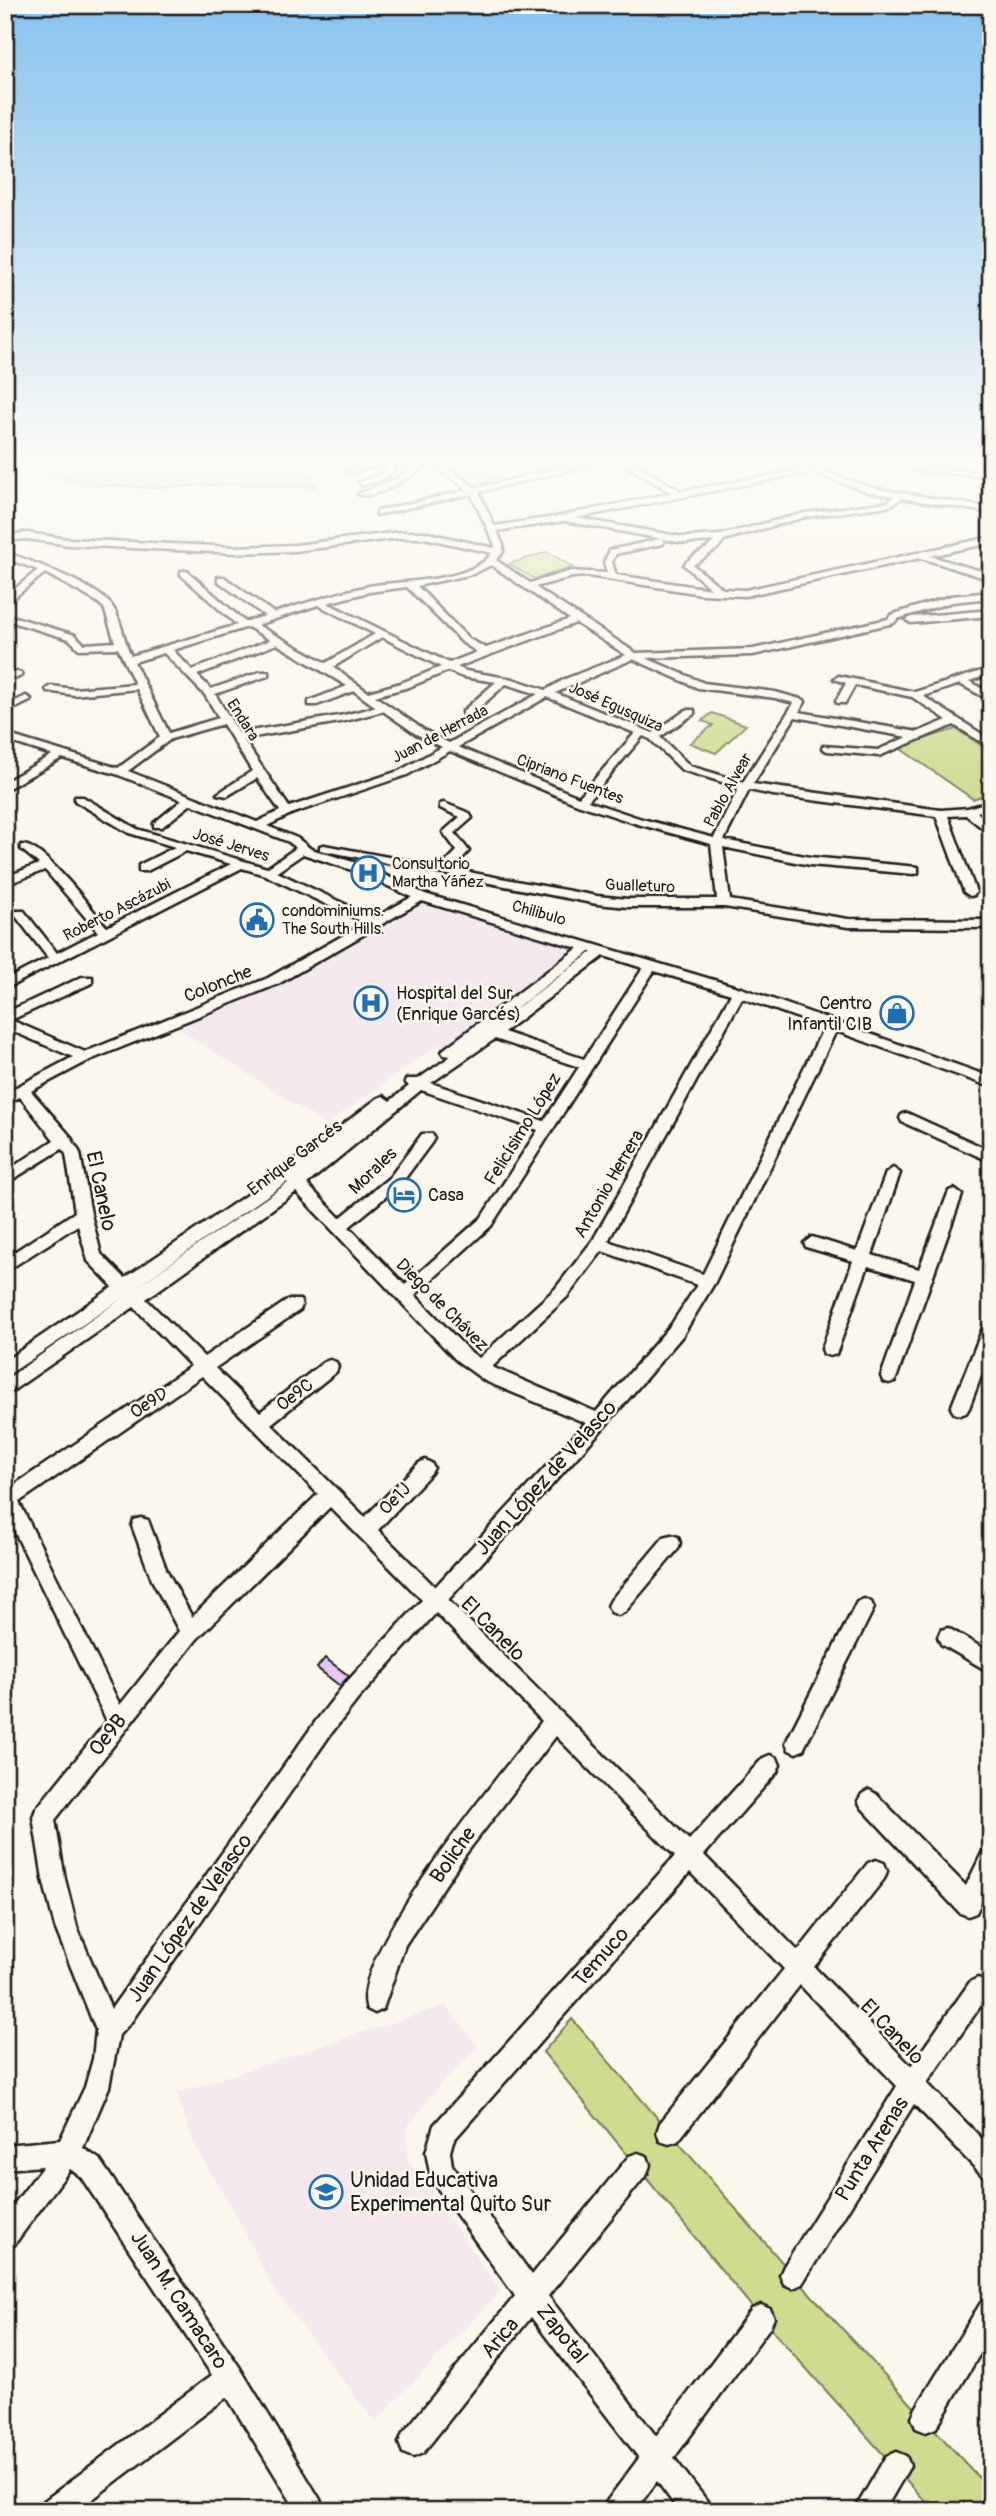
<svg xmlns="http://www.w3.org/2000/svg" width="996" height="2516" viewBox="0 0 996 2516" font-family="Pangolin,sans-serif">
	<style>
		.built { fill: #f5e9ee }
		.green { fill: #cfdb8f; stroke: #767c56; stroke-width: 2 }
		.building { fill: #e8c7f4; stroke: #1c1c1c; stroke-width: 2 }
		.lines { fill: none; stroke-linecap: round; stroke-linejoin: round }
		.street-casing { stroke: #1c1c1c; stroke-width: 5 }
		.street { fill: #fbf7ec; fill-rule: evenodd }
		.labels { text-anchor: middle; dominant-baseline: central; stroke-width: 5; stroke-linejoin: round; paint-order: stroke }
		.far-street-label { font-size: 16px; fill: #1c1c1c; stroke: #fbf7ec }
		.far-poi-label { font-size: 16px; fill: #1c1c1c; stroke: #fbf7ec; text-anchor: start }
		.street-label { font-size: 18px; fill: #1c1c1c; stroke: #fbf7ec }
		.poi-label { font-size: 18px; fill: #1c1c1c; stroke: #fbf7ec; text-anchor: start }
		.near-street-label { font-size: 21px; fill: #1c1c1c; stroke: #fbf7ec }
		.near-poi-label { font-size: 21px; fill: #1c1c1c; stroke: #fbf7ec; text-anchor: start }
	</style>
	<rect width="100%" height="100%" fill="#fbf7ec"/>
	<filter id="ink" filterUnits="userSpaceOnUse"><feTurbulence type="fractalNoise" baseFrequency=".0143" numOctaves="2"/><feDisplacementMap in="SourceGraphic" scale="14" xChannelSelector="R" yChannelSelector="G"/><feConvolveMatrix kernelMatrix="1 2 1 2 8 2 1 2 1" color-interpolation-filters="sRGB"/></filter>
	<g filter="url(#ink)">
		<path class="built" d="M421 905 583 949 447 1048 439 1044 326 1125 176 1027 292 979Z
			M446 2005 479 2047 437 2088 407 2128 408 2160 501 2291 375 2422 272 2287 244 2230 193 2142 177 2093Z"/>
		<path class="green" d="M5 460H295L317 487 233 484 152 488 85 484 27 467 5 473Z
			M441 460H463L496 478 477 486Z
			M547 552 573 567 535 579 509 564Z
			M712 713 746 725 716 753 690 743 713 725 702 721Z
			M956 729 991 752V793L973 799 898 747Z
			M572 2019 793 2275 991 2491V2511H934L761 2318 543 2052Z"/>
		<path class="building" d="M325 1658 349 1676 340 1686 317 1668Z"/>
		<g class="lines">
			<defs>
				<path id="street" d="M380 460H404L386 478 362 486 359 482 380 474 394 462 351 472 347 470Z
					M423 460H436L476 488 595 460H611L479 492 494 526 555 517 672 493 617 460H627L681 491 802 470 777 460H790L873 488 991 508V513L902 498 890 506 805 517 724 540 717 549 693 565 723 589 745 590 991 537V543L930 556 991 574V580L921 558 745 596 701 594 588 576 572 577 535 587 636 653 753 649 888 619 891 615 951 596 991 592V598L952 602 897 619 894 623 753 655 646 658 704 683 775 692 804 700 805 702 799 712 918 732 947 720 912 697 855 685 845 703H837L836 701 846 683 834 679 839 676 915 692 991 668V674L969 681 991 694V701L960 684 923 696 991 740V748L954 725 879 756 827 751 822 748 823 746 878 750 907 737 795 717 753 784 941 810 968 808 991 801V808L977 812 991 825V835L966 815 948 816 976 892 974 895 970 896 964 892 936 816 773 795 749 790 724 840 810 857 918 867V873L914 874 810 865 723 847 730 900 848 919 991 920V928L848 927 724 907H628L597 904 320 850V846L324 845 441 867 457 851 443 832 460 817 440 808V804L444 803 469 813 472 818 455 833 469 851 452 869 597 896 628 899H717L711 844 634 823 577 804 450 751 407 775 291 814 267 826 297 838 311 849 363 865 425 894 744 989 991 1077V1087L836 1031 715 1282 683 1335 605 1426 448 1600 689 1840 763 1758 770 1755 777 1758 780 1765 777 1772 704 1855 798 1951 868 1863 876 1860 884 1863 887 1871 884 1879 814 1967 911 2066 970 1982 978 1978 986 1982 990 1990 986 1998 927 2083 991 2148V2178L982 2175 914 2104 802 2284 793 2288 784 2284 780 2275 784 2266 897 2086 800 1985 678 2141 669 2144 660 2141 657 2132 660 2123 784 1969 690 1872 453 2141 450 2152 452 2165 532 2275 629 2156 638 2153 647 2156 650 2165 647 2174 548 2296 656 2436 752 2309 761 2305 770 2309 774 2318 770 2327 674 2458 707 2501 711 2511H679L657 2481 635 2511H603L607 2501 639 2458 531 2317 423 2453 413 2457 403 2453 399 2443 403 2433 515 2296 431 2179 426 2152 434 2125 675 1856 556 1736 465 1855 405 1945 383 2009 375 2013 367 2009C346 1958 507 1766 542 1721L436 1613 358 1699 330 1735 131 2022 119 2035 109 2087 83 2148 99 2159 240 2368 327 2511H297L227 2397 77 2511H40L44 2501 212 2375 81 2177 70 2169 14 2245 5 2249V2216L43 2166 5 2169V2145L60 2140 85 2087 93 2059 96 2030 55 1927 43 1879 33 1817 36 1809 107 1721 5 1512V1485L11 1487 191 1366 134 1307 5 1396V1380L124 1297 5 1377V1361L113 1287 88 1261 78 1225 5 1272V1258L75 1212 66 1154 62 1149 5 1184V1172L54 1140 20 1097 5 1104V1093L73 1057 5 1028V1013L82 977H92V983L11 1020 85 1052 268 978 365 923 265 875 242 868 5 989V980L48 958 14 914 16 911H24L57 953 98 932 45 870 5 885V877L39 864 21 849V845C42 842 92 910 107 927L231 864 186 851 147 871H139V865L175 847 129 833 75 801V797H83L137 829 267 868 296 848 289 842 191 804 162 827H154V823L182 800 116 774 62 758 5 790V782L52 755 5 740V734L118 768 160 737 137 689 74 695 47 691 46 689 51 686 74 689 135 684 118 648 79 649 69 639 5 620V614L75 635 84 644 115 642 104 608 96 601 45 573 5 605V597L38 570 5 558V552C29 560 98 586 112 606 121 619 124 641 131 656L237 625 181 575V571H187L245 622 265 616 218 581V577H224L274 613C305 603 336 593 369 586 402 580 471 583 492 553L424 538H400L295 551 235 553 69 545 27 539 5 541V535L27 533 69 539 235 547 295 545 400 532H424L494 548 495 545 471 494 377 515V511L468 490 430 463C416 473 374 502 358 494L398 478ZM810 472 868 492 894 496 888 502 805 513 720 535 684 537 576 518ZM564 521 684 543 714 541C706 552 692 554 684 565L711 589 616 575 612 562 616 554 663 544V540L660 539 610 550 604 562 607 573 571 571 530 583 496 560 503 552V545L497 531ZM491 565 570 619 486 648 469 639 417 586 473 574ZM407 587 463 643 477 652 449 663 327 603 369 592ZM318 605 375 634 326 663 257 625ZM576 623 626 655 565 679 546 690 513 679 466 671 457 667ZM248 627 270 640 192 670 173 650ZM382 637 441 667 401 683 368 692 333 667ZM277 644 347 686 309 701V705H317L354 691 376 707 344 715 239 733 215 694 268 676V672H260L211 689 197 675ZM164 653 205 695 219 718 169 733 134 662ZM633 659 698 688 775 698 794 703 743 782 690 766 660 737 694 714V710H686L653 733 555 693ZM448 671 463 677 496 682 463 711V715H471L506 684 538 694 449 743 424 730 375 696 409 687ZM547 697 635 733 579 797 458 747ZM383 711 416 734 442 747 399 771 289 807 243 739 345 721ZM223 724 252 771 217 794 227 796 257 778 280 811 257 822 128 771 171 739ZM643 736 650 739 682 770 739 787 714 838 642 819 588 801ZM303 854 355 871 412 897 374 918 277 872ZM422 901 578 948 444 1049 442 1052 444 1055 451 1056 418 1079H407L405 1082 409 1086 390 1101 383 1096 378 1098 283 1170 125 1278 101 1254 91 1214 80 1153 70 1136 31 1091 90 1060 278 984ZM590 952H592L490 1028ZM604 956 643 968 584 1059 504 1032ZM654 971 731 994 593 1240 555 1289 479 1358 468 1350 415 1295 491 1226ZM742 998 824 1027 703 1274 608 1241ZM495 1039 579 1067 544 1121 431 1083ZM421 1090 538 1130 481 1218 405 1285 349 1227 400 1185 432 1142 434 1138 432 1134H422L390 1177 340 1218 307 1184ZM287 1182 288 1183 135 1288ZM296 1192 456 1360 485 1381 586 1423 435 1587 378 1530 431 1473 434 1468 431 1463 425 1460 419 1463 365 1517 271 1424 336 1372 338 1367 336 1362 330 1360 324 1362 260 1412 215 1368 300 1310 302 1305 300 1300H288L204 1357 146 1299ZM602 1251 697 1285 671 1325 596 1412 492 1367 567 1297ZM202 1376 318 1494 192 1617 167 1571 148 1520 141 1518 134 1520 132 1526 152 1580 179 1631 120 1705 19 1502ZM330 1507 422 1600 344 1685 316 1721 111 2009 77 1927 65 1879 55 1820 197 1639Z
					M899 460C909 460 914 466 924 468L991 473V477L913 470Z
					M991 610V616L911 623 906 620 911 617Z
					M5 669 21 673 22 675 17 678 5 675Z
					M26 696 31 699 30 701 5 713V706Z
					M907 1113 991 1151V1162L902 1122 900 1118 902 1114Z
					M893 1168 900 1173 872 1255 919 1269 949 1191 954 1189 962 1195 897 1376 895 1381 889 1383 883 1381 881 1376 915 1280 868 1266 838 1349 836 1354 830 1356 824 1354 822 1349 853 1261 806 1247 804 1243 812 1237 857 1251 886 1173Z
					M991 1322V1350L969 1408 966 1413 960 1415 954 1413 951 1408 985 1323Z
					M671 1535 678 1537 680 1543 678 1549 625 1612 618 1615 611 1612 608 1606 611 1600 664 1537Z
					M864 1599 871 1602 874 1608 803 1750 796 1753 789 1750 786 1743 789 1736 857 1602Z
					M948 1628 991 1653V1673L941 1644 938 1637 941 1630Z
					M869 1790 876 1794 966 1886 983 1851 991 1848V1883L976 1913 968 1916 960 1913 862 1808 858 1801 862 1794Z
					M991 2297V2335L936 2428 926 2432 916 2428 912 2418 916 2408 982 2301Z
					M896 2452 906 2456 910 2466 884 2511H854L886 2456Z"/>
			</defs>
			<use href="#street" class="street-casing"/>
			<use href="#street" class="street"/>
		</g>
	</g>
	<linearGradient id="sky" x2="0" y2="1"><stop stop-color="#89c3f0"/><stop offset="0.57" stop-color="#fdfbf6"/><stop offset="1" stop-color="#fdfbf6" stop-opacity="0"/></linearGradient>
	<rect width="996" height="813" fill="url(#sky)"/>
	<defs>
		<symbol id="hospital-ring" viewBox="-11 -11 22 22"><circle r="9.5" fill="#fbf7ec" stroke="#1f6fb2" stroke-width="1.5"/><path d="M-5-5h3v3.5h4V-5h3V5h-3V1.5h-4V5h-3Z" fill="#1f6fb2"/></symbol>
		<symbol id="civic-ring" viewBox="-11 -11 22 22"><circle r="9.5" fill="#fbf7ec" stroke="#1f6fb2" stroke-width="1.5"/><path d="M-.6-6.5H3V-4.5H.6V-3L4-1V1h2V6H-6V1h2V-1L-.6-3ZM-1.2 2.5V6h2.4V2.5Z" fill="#1f6fb2"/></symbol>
		<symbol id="shop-ring" viewBox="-11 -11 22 22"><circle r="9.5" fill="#fbf7ec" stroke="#1f6fb2" stroke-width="1.5"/><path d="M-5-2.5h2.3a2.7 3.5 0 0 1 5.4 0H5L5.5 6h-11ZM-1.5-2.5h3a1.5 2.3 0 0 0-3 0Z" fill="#1f6fb2"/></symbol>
		<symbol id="hotel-ring" viewBox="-11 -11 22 22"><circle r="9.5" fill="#fbf7ec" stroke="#1f6fb2" stroke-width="1.5"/><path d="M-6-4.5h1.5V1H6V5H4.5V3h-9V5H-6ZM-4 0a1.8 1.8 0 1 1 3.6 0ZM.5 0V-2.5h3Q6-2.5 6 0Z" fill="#1f6fb2"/></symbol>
		<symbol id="school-ring" viewBox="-11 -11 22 22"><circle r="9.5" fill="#fbf7ec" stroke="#1f6fb2" stroke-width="1.5"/><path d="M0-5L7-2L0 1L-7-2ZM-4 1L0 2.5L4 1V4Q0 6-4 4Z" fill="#1f6fb2"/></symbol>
	</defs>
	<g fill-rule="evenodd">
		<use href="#hospital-ring" x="349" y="854" width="38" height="38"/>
		<use href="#civic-ring" x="238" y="901" width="38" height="38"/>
		<use href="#hospital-ring" x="352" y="984" width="38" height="38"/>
		<use href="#shop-ring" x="878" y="994" width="38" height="38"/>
		<use href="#hotel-ring" x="385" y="1176" width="38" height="38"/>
		<use href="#school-ring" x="307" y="2173" width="38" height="38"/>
	</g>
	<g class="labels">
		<g class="far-street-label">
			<text transform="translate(616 707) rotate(24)">José Egusquiza</text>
			<text transform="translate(243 720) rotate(58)">Endara</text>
			<text transform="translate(440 734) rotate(-28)">Juan de Herrada</text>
			<text transform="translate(570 779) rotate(21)">Cipriano Fuentes</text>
			<text transform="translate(728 790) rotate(-61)">Pablo Alvear</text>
			<text transform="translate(231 845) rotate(17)">José Jerves</text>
			<text transform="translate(640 886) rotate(2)">Gualleturo</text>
			<text transform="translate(117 910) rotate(-27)">Roberto Ascázubi</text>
			<text transform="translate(539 913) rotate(16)">Chilibulo</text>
		</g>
		<g class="far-poi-label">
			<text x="392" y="864">Consultorio<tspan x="392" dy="18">Martha Yáñez</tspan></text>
			<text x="282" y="911">condominiums.<tspan x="282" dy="18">The South Hills.</tspan></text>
		</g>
		<g class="street-label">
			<text transform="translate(218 984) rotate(-22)">Colonche</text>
			<text transform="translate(523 1129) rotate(-58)">Felicísimo López</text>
			<text transform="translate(295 1158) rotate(-37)">Enrique Garcés</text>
			<text transform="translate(373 1171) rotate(-44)">Morales</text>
			<text transform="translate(609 1184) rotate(-60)">Antonio Herrera</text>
			<text transform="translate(442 1305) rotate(45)">Diego de Chávez</text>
			<text transform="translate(295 1395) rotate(-38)">Oe9C</text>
			<text transform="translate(149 1403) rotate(-34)">Oe9D</text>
			<text transform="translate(395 1499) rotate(-46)">Oe1J</text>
		</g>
		<g class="poi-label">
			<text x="396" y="993">Hospital del Sur<tspan x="396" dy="21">(Enrique Garcés)</tspan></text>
			<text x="872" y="1003" text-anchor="end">Centro<tspan x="872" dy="21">Infantil CIB</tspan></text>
			<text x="428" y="1195">Casa</text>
		</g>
		<g class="near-street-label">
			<text transform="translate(101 1191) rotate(78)">El Canelo</text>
			<text transform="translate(546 1478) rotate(-48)">Juan López de Velasco</text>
			<text transform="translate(493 1629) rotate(45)">El Canelo</text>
			<text transform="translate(108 1735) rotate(-52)">Oe9B</text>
			<text transform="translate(453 1855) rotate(-55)">Boliche</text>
			<text transform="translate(190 1918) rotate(-55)">Juan López de Velasco</text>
			<text transform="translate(601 1957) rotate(-48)">Temuco</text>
			<text transform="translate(892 2032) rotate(46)">El Canelo</text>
			<text transform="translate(872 2149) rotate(-58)">Punta Arenas</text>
			<text transform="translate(179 2300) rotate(57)">Juan M. Camacaro</text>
			<text transform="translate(562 2334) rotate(52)">Zapotal</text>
			<text transform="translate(500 2338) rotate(-50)">Arica</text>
		</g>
		<g class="near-poi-label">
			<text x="350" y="2180">Unidad Educativa<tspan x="350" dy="24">Experimental Quito Sur</tspan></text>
		</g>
	</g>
	<rect width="996" height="2516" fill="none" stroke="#fbf7ec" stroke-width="28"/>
	<rect x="14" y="14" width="968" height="2488" fill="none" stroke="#1c1c1c" stroke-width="2.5" filter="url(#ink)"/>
</svg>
